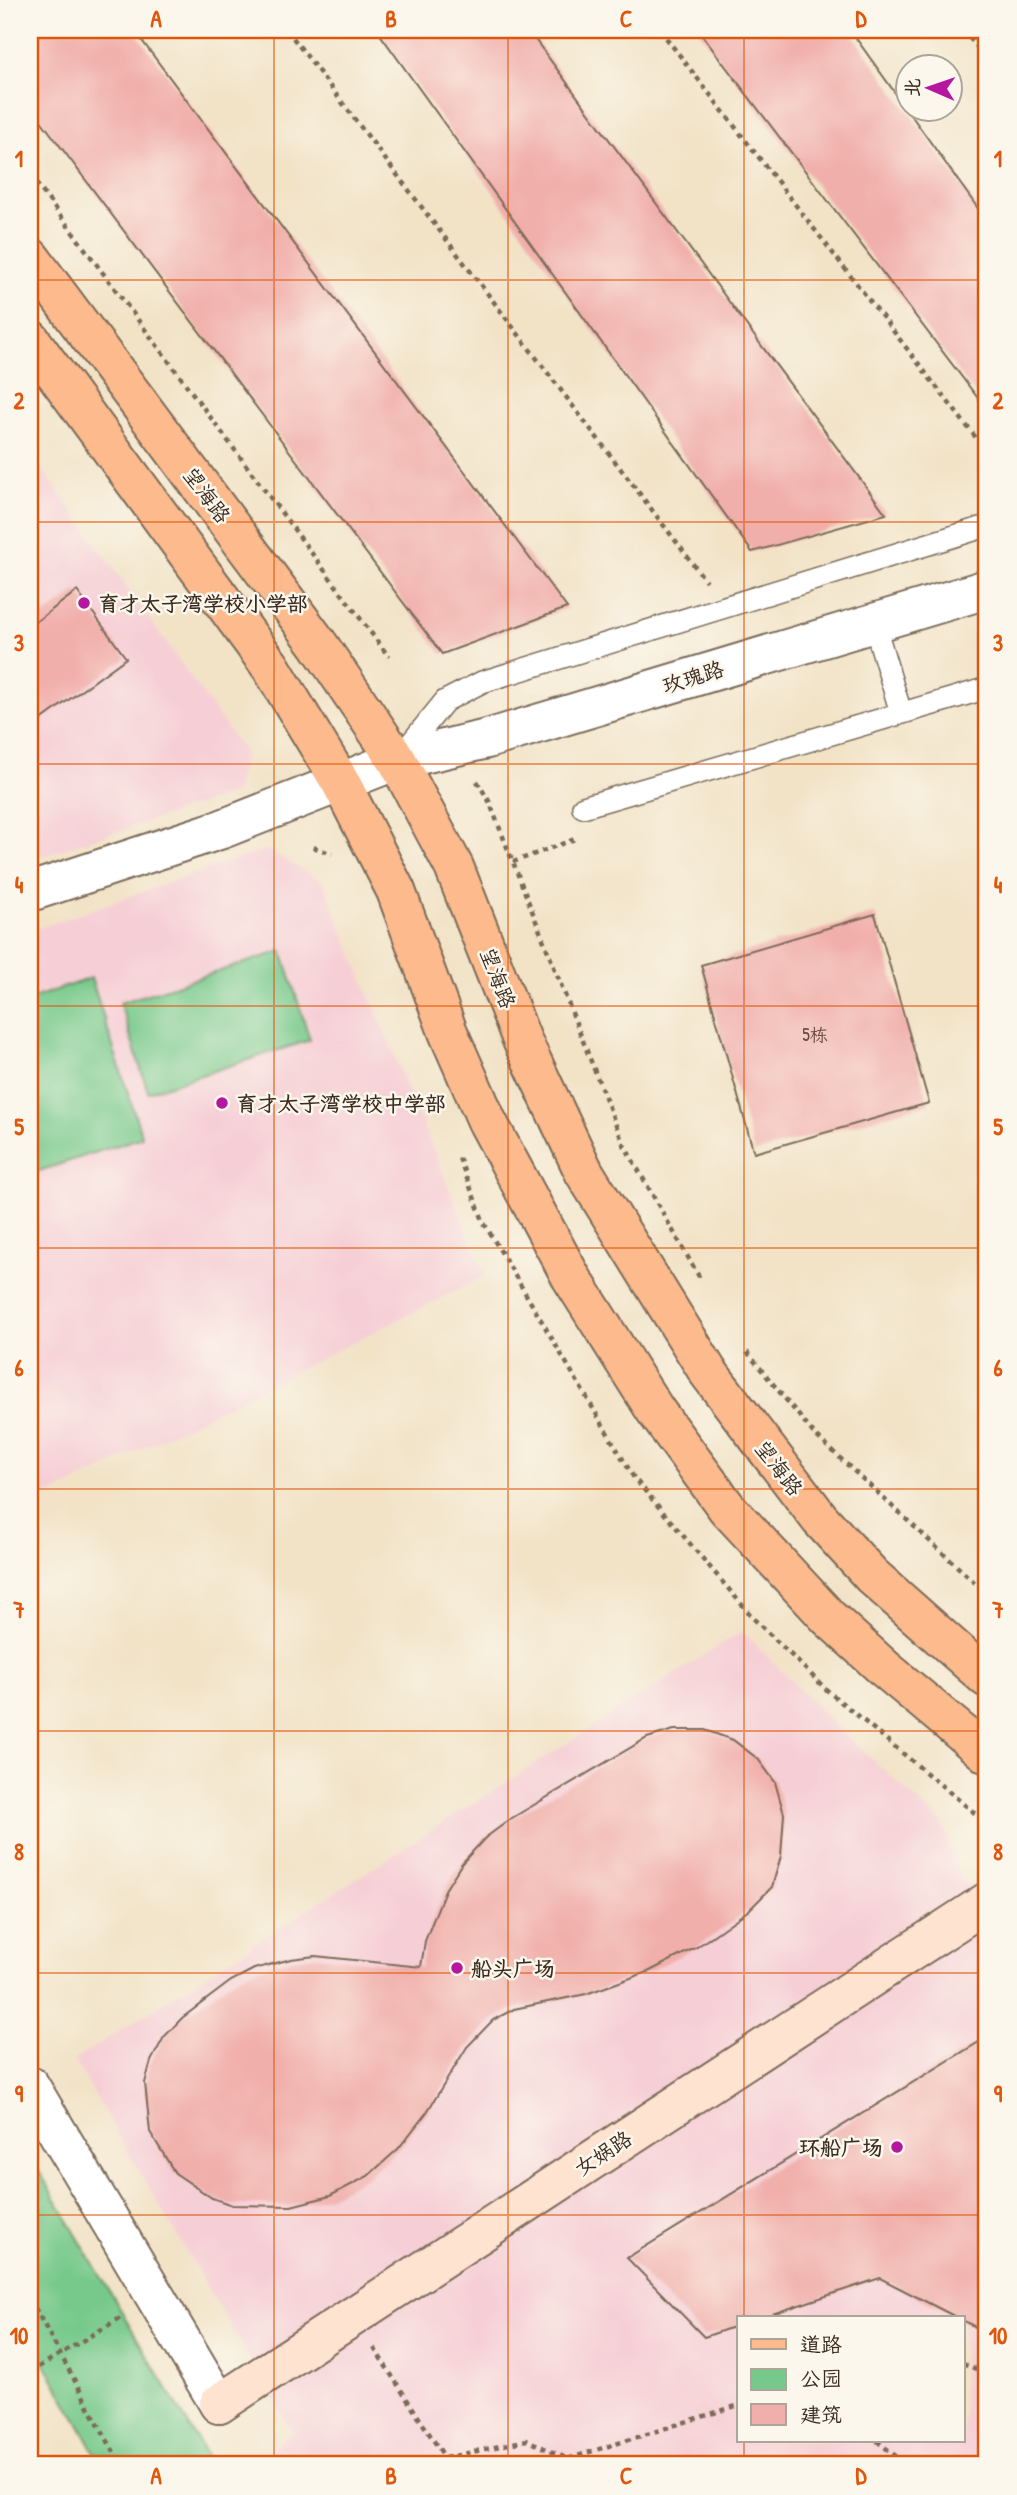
<svg xmlns="http://www.w3.org/2000/svg" width="1017" height="2495" viewBox="0 0 1017 2495" font-family="'Patrick Hand','LXGW WenKai TC',sans-serif">
	<style>
		.built { fill: #f6cfd6; fill-rule: evenodd }
		.green { fill: #77c98b; stroke: #597a54; stroke-width: 2 }
		.building { fill: #f1afab }
		.lines { fill: none; stroke-linecap: round; stroke-linejoin: round }
		.lane-casing { stroke: #7b6b59; stroke-width: 24 }
		.street-casing { stroke: #7b6b59; stroke-width: 42 }
		.secondary-casing { stroke: #7b6b59; stroke-width: 42 }
		.primary-casing { stroke: #7b6b59; stroke-width: 42 }
		.path { stroke: #7b6b59; stroke-width: 4.5; stroke-dasharray: 5 5; stroke-linecap: butt }
		.lane { stroke: #fff; stroke-width: 21 }
		.street { stroke: #fff; stroke-width: 38 }
		.secondary { stroke: #fee3d1; stroke-width: 38 }
		.primary { stroke: #fcba8d; stroke-width: 38 }
		.grid { fill: none; stroke: #df570d; stroke-width: 2; stroke-opacity: 0.55 }
		.poi-dot { fill: #b5179e; stroke: #fbf7ec; stroke-width: 2.5 }
		.labels { text-anchor: middle; dominant-baseline: central; stroke-width: 5; stroke-linejoin: round; paint-order: stroke }
		.number-label { font-size: 18px; fill: #684b41 }
		.street-label { font-size: 21px; fill: #3b2a1e; stroke: #fbf7ec }
		.poi-label { font-size: 21px; font-weight: bold; fill: #3b2a1e; stroke: #fbf7ec; text-anchor: start }
		.neatline { fill: none; stroke: #df570d; stroke-width: 2.5 }
		.grid-label { font-size: 23px; text-anchor: middle; font-weight: bold; fill: #df570d }
	</style>
	<rect width="100%" height="100%" fill="#fbf7ec"/>
	<filter id="ink" filterUnits="userSpaceOnUse"><feTurbulence type="fractalNoise" baseFrequency=".0143" numOctaves="2"/><feDisplacementMap in="SourceGraphic" scale="14" xChannelSelector="R" yChannelSelector="G"/><feConvolveMatrix kernelMatrix="1 2 1 2 8 2 1 2 1" color-interpolation-filters="sRGB"/></filter>
	<filter id="wash" filterUnits="userSpaceOnUse"><feTurbulence type="fractalNoise" baseFrequency=".00686" numOctaves="4" result="noise"/><feDisplacementMap in="SourceGraphic" scale="28" xChannelSelector="R" yChannelSelector="G"/><feGaussianBlur stdDeviation="1.57" result="paint"/><feColorMatrix in="noise" values="0 0 0 0 0 0 0 0 0 0 0 0 0 0 0 0 0 1.4 0 .05"/><feComposite in="paint" operator="in"/></filter>
	<g filter="url(#wash)">
		<rect width="100%" height="100%" fill="#f2e3c7"/>
		<path class="built" d="M30 452 245 753 235 793 30 860Z
			M266 849 323 882 485 1276 30 1505V931Z
			M742 1631 839 1729 942 1823 961 1880 987 1900V2465H253L292 2432 74 2060ZM739 2318H963V2441H739Z"/>
		<path class="green" d="M282 951 310 1040 148 1092 120 1003Z
			M91 978 142 1137 30 1174V999Z
			M30 2156 212 2465H102L30 2337Z"/>
		<g id="blocks">
			<path class="building" d="M30 30H134L567 608 442 654 30 106Z
				M377 30H528L886 514 752 552Z
				M698 30H850L987 221V410Z
				M77 591 126 658 30 728V626Z
				M875 914 929 1103 754 1153 701 965Z
				M674 1730H705L733 1740 758 1759 775 1782 784 1814 781 1856 772 1887 749 1910 697 1947 650 1971 586 1994 514 2009 493 2020 467 2047 427 2112 398 2149 368 2176 330 2196 291 2206 232 2205 212 2198 175 2173 150 2132 145 2083 151 2061 164 2037 182 2018 231 1981 254 1969 291 1959 315 1956 421 1967 425 1941 445 1890 462 1863 485 1838 512 1818 647 1738Z
				M987 2037V2333L880 2278 760 2318H739V2325L704 2337 627 2258Z"/>
		</g>
	</g>
	<g filter="url(#ink)">
		<use href="#blocks" fill-opacity="0" stroke="#7b6b59" stroke-width="2"/>
		<g class="lines">
			<defs>
				<path id="lane" d="M874 623 901 713
					M398 759 445 701 482 682 987 526
					M583 807 981 690"/>
				<path id="street" d="M30 892 222 829 397 760 487 739 987 589
					M30 2086 219 2404"/>
				<path id="secondary" d="M219 2404 987 1902"/>
				<path id="primary" d="M30 257 319 645 397 760 454 867 522 1040 584 1172 708 1372 820 1519 872 1576 987 1678
					M30 339 271 667 341 783 396 891 448 1032 487 1121 571 1277 655 1410 727 1508 829 1618 884 1668 987 1754"/>
			</defs>
			<use href="#lane" class="lane-casing"/>
			<use href="#street" class="street-casing"/>
			<use href="#secondary" class="secondary-casing"/>
			<use href="#primary" class="primary-casing"/>
			<path class="path" d="M287 30 706 581
				M660 30 987 452
				M963 30 987 59
				M30 175 389 657
				M477 781 489 801 623 1143 701 1280
				M313 847 332 854
				M513 862 578 838
				M459 1158 484 1223 634 1478 755 1620 829 1692 977 1815
				M747 1352 814 1434 987 1594
				M30 2299 121 2465
				M374 2348 445 2458 442 2465
				M963 2363 987 2374
				M30 2372 122 2317
				M877 2441 907 2465
				M445 2458 527 2440 568 2459 739 2405
				M569 2459 577 2465"/>
			<use href="#lane" class="lane"/>
			<use href="#street" class="street"/>
			<use href="#secondary" class="secondary"/>
			<use href="#primary" class="primary"/>
		</g>
	</g>
	<path class="grid" d="M274 30V2465M508 30V2465M744 30V2318M30 280H987M30 522H987M30 764H987M30 1006H987M30 1248H987M30 1489H987M30 1731H987M30 1973H987M30 2215H987M744 2441V2465"/>
	<g class="poi-dot">
		<circle cx="84" cy="603" r="7"/>
		<circle cx="222" cy="1103" r="7"/>
		<circle cx="457" cy="1968" r="7"/>
		<circle cx="897" cy="2147" r="7"/>
	</g>
	<g class="labels">
		<g class="number-label">
			<text x="815" y="1034">5栋</text>
		</g>
		<g class="street-label">
			<text transform="translate(207 495) rotate(53)">望海路</text>
			<text transform="translate(693 677) rotate(-17)">玫瑰路</text>
			<text transform="translate(498 978) rotate(69)">望海路</text>
			<text transform="translate(779 1468) rotate(52)">望海路</text>
			<text transform="translate(603 2153) rotate(-33)">女娲路</text>
		</g>
		<g class="poi-label">
			<text x="98" y="603">育才太子湾学校小学部</text>
			<text x="236" y="1103">育才太子湾学校中学部</text>
			<text x="471" y="1968">船头广场</text>
			<text x="883" y="2147" text-anchor="end">环船广场</text>
		</g>
	</g>
	<rect width="1017" height="2495" fill="none" stroke="#fbf7ec" stroke-width="77"/>
	<rect x="737" y="2316" width="228" height="126" fill="#fbf7ec" stroke="#aea59a" stroke-width="2"/>
	<rect x="751" y="2339" width="35" height="10" fill="#fcba8d" stroke="#aea59a" stroke-width="2"/>
	<text x="800" y="2352" font-size="21" fill="#3b2a1e">道路</text>
	<rect x="751" y="2369" width="35" height="21" fill="#77c98b" stroke="#aea59a" stroke-width="2"/>
	<text x="800" y="2386" font-size="21" fill="#3b2a1e">公园</text>
	<rect x="751" y="2404" width="35" height="21" fill="#f1afab" stroke="#aea59a" stroke-width="2"/>
	<text x="800" y="2422" font-size="21" fill="#3b2a1e">建筑</text>
	<g transform="translate(929 88) rotate(272)"><circle r="33" fill="#fbf7ec" stroke="#aea59a" stroke-width="2"/>
	<path d="M0-5L12 26L0 18L-12 26Z" fill="#b5179e"/>
	<text y="-10" font-size="19" font-weight="bold" text-anchor="middle" fill="#3b2a1e">北</text>
	</g>
	<rect x="38" y="38" width="940" height="2418" class="neatline"/>
	<g class="grid-label">
		<text x="156" y="27">A</text>
		<text x="391" y="27">B</text>
		<text x="626" y="27">C</text>
		<text x="861" y="27">D</text>
		<text x="19" y="167">1</text>
		<text x="998" y="167">1</text>
		<text x="19" y="409">2</text>
		<text x="998" y="409">2</text>
		<text x="19" y="651">3</text>
		<text x="998" y="651">3</text>
		<text x="19" y="893">4</text>
		<text x="998" y="893">4</text>
		<text x="19" y="1135">5</text>
		<text x="998" y="1135">5</text>
		<text x="19" y="1376">6</text>
		<text x="998" y="1376">6</text>
		<text x="19" y="1618">7</text>
		<text x="998" y="1618">7</text>
		<text x="19" y="1860">8</text>
		<text x="998" y="1860">8</text>
		<text x="19" y="2102">9</text>
		<text x="998" y="2102">9</text>
		<text x="19" y="2344">10</text>
		<text x="998" y="2344">10</text>
		<text x="156" y="2484">A</text>
		<text x="391" y="2484">B</text>
		<text x="626" y="2484">C</text>
		<text x="861" y="2484">D</text>
	</g>
</svg>
